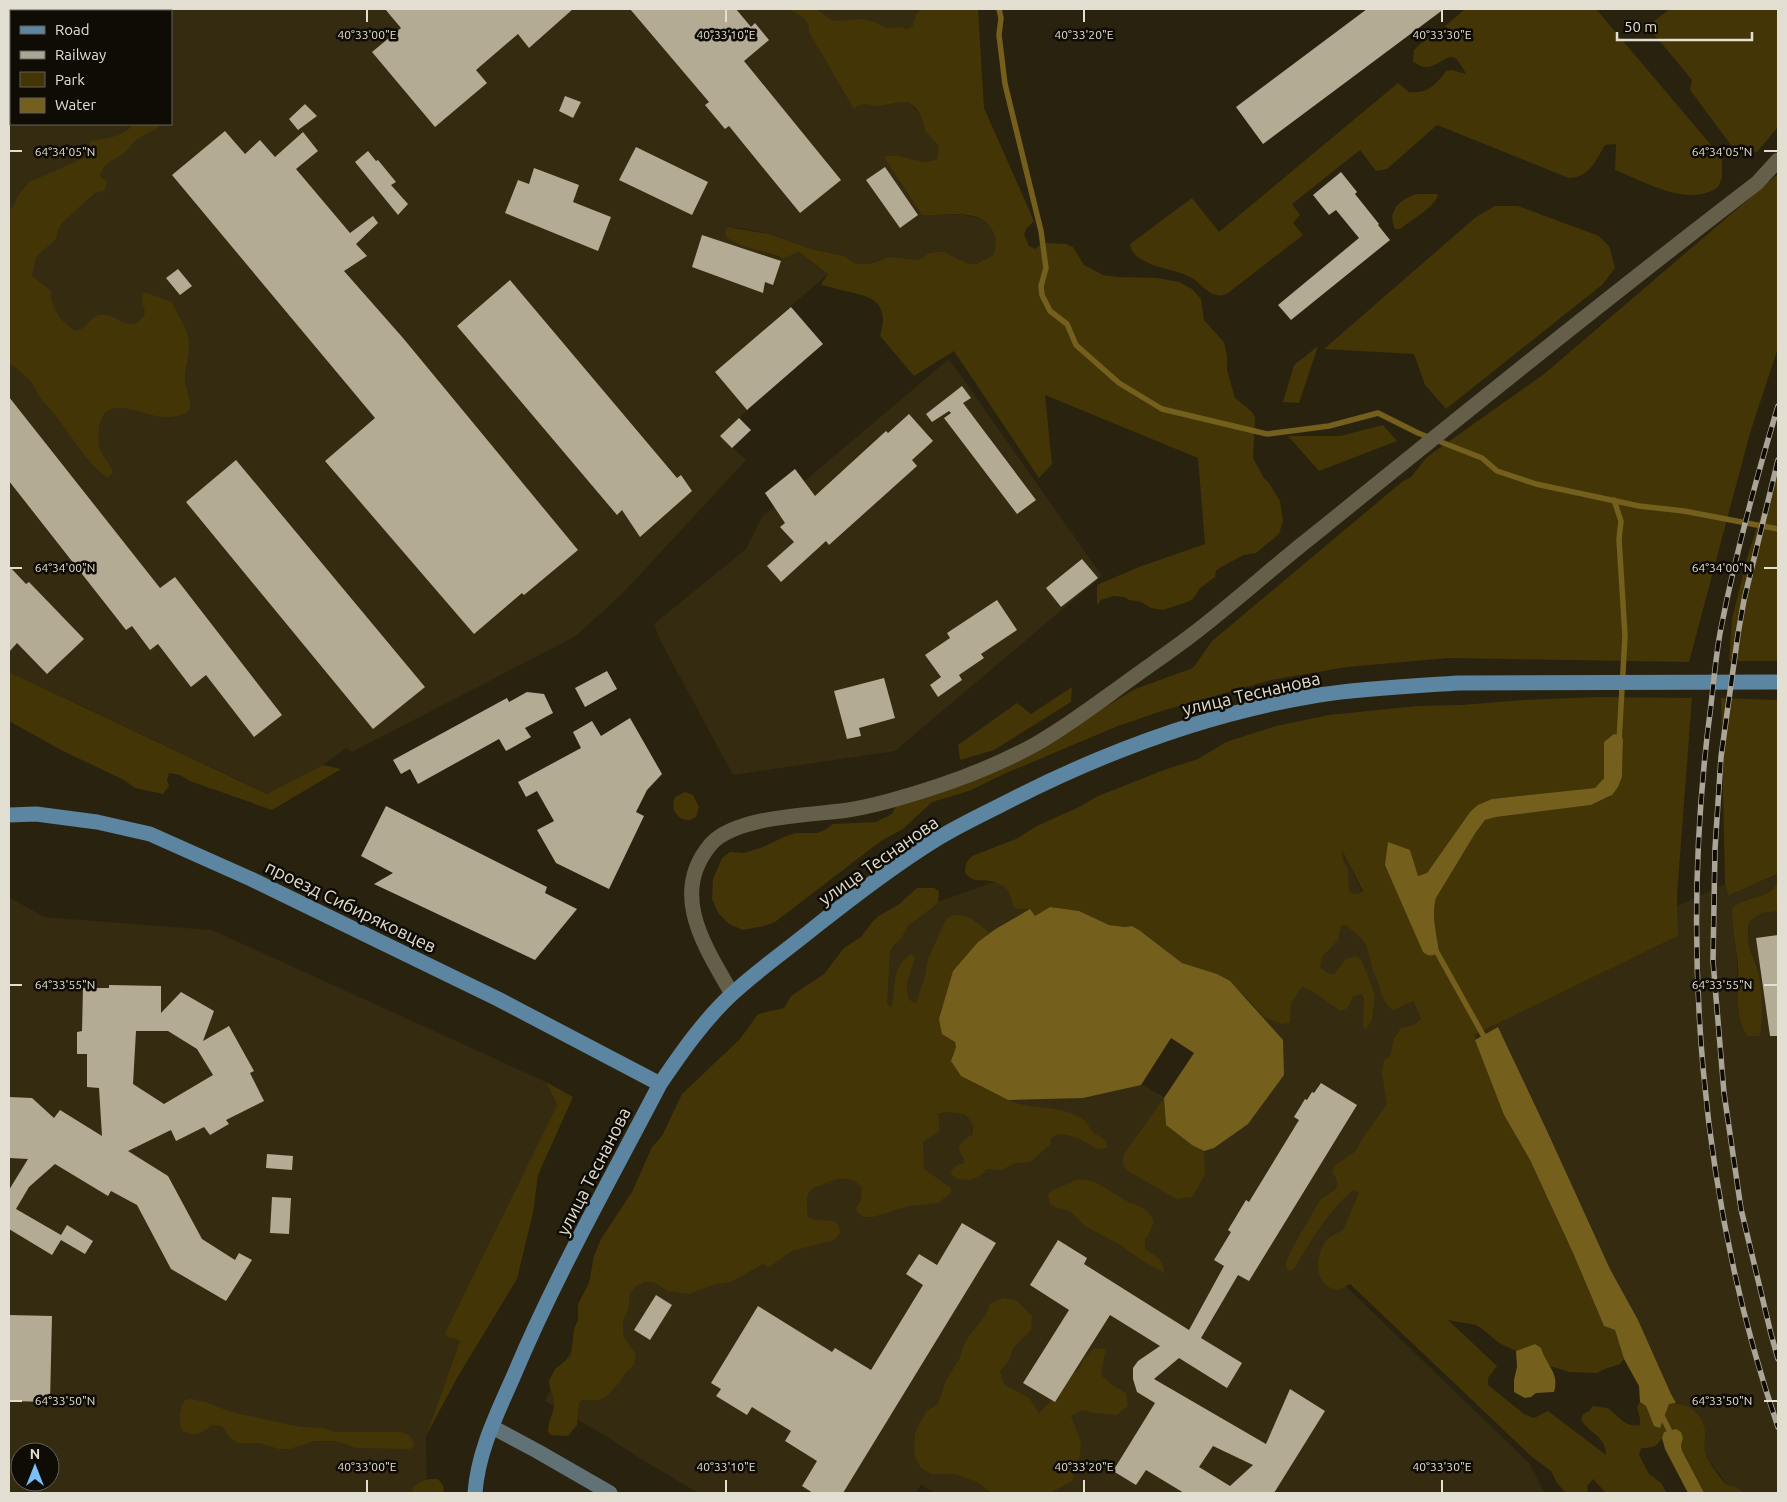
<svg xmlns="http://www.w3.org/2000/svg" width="1787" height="1502" viewBox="0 0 1787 1502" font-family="Ubuntu,sans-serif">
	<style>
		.built { fill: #342b10; fill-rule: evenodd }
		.green { fill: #433506; fill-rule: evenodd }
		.water { fill: #745f1d }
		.pier { fill: #29220f }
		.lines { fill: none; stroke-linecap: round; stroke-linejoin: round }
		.stream { stroke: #745f1d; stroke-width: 5.5 }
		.building { fill: #b3ab94; fill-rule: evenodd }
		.street { stroke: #655e48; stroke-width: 15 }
		.secondary { stroke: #607275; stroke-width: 15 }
		.primary { stroke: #5b85a1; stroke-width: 15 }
		.rail-casing { stroke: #aba597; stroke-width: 5.5 }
		.rail { stroke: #0f0c05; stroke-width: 4; stroke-dasharray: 11; stroke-linecap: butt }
		.ticks { fill: none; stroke: #e3ded2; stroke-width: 2 }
		.labels { text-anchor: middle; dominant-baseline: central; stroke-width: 5; stroke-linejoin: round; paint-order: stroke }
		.street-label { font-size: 18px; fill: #e3ded2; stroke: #0f0c05 }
		.ticks-label { font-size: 12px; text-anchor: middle; fill: #e3ded2; stroke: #0f0c05; stroke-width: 5; stroke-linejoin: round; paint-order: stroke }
	</style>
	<rect width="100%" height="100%" fill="#29220f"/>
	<path class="built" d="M9 9H951L882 106 894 102H905L912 105 920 115 926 132 939 147 937 159 930 162 917 161 911 158 922 215H964L981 219 991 226 996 242 995 249 993 255 976 264H969L944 252H937L918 260 882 259 870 264H856L844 256 811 249 762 232 735 227 732 240 783 259 799 252 828 274 715 372 747 410 721 436 746 460 623 593 576 636 352 752 346 748 323 765 268 794 9 672ZM11 11H171V124H11Z
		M949 359 1102 576 895 751 733 775 660 640 654 624 746 549 762 517Z
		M1096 846 1342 849 1426 1030 1328 1269 1529 1463 1545 1493H935L921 1485 916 1493H698L641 1459 609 1438 545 1401 678 1140 909 912ZM1284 1075 1164 1098 1141 1085Z
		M1778 874V881L1775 887 1762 897 1745 900 1732 917 1737 956 1738 1002 1744 1031 1761 1028V992L1757 965 1750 948 1748 939 1749 922 1762 913 1778 911V1493H1743L1740 1489 1727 1485 1709 1460 1705 1454V1432L1697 1412 1683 1405 1676 1403 1671 1394 1638 1320 1610 1269 1548 1133 1498 1027 1475 1040 1474 1035 1678 936 1677 906 1725 884 1728 896Z
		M9 897 44 917 212 930 546 1082 557 1105 444 1335 460 1341 426 1436 427 1493H9ZM20 1452H50V1482H20Z"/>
	<path class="green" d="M788 9H816L833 21 861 19 875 22 886 28 900 27 907 29 912 27C916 19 914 12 923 9H978L984 108 1034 221 1027 228 1024 234 1029 246 1035 249 1040 245 1046 243 1066 244 1073 247 1084 265 1103 275 1117 277 1157 278 1179 282 1192 289 1201 299 1204 320 1224 342 1227 356V370L1235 398 1252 412 1255 418 1253 458 1264 478 1269 483 1280 501 1283 521 1279 534 1256 553 1244 555 1221 567 1216 571 1215 577 1200 588 1193 599 1187 602 1163 610 1151 608 1141 602 1129 600 1125 597 1113 596 1101 600 1097 605V585L1139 567 1205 544 1198 458 1045 395 1052 464 1039 478 954 351 914 376 880 336C890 302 872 296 844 291 836 289 829 286 821 285L828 274 799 252 783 259 778 256 743 246 727 238 725 232 728 227 769 234 811 249 844 256 856 264H870L889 257 918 260 930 253 937 252H944L969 264H976L993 255C996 246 997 241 993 232 982 206 943 217 922 215L884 157C903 151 919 168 937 159L939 147C935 141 930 137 926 132 923 127 923 122 921 117 911 94 897 104 880 106 870 107 863 100 854 109L809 32C810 18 798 14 788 9Z
		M1465 9H1596L1722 158V178L1718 187C1689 208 1645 182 1615 170L1616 144 1605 145C1596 160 1589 178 1569 178L1437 125 1387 169 1376 171 1360 150 1292 204 1300 215 1293 223 1303 235 1228 293C1225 295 1221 296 1217 295 1208 294 1199 282 1192 278 1176 269 1156 269 1141 259 1135 256 1131 251 1130 244L1192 198 1219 232 1398 83 1409 92C1427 94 1436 85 1446 71L1452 70 1466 74C1464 70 1461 65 1458 61 1448 46 1433 80 1413 61L1414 50 1431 34 1444 27Z
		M1670 9H1778V127L1757 152 1734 149 1690 90 1692 80 1653 33 1654 21Z
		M131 124H162C155 131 147 133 139 138 133 142 130 148 125 152 114 162 105 160 100 176L107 182 105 190 95 193 62 223 58 230 56 239 36 257 32 276 51 291C51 310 61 322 76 331 89 327 89 318 98 315 113 310 129 335 142 318 148 312 142 306 142 300 142 297 143 295 144 292L172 302C179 320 190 328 189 349 189 360 184 370 185 381 186 393 193 398 189 411 180 416 172 418 162 417 145 416 112 396 102 418 98 425 98 437 99 445 101 456 110 462 113 473L107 478C85 461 72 436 55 415 51 410 46 405 42 400 38 395 36 389 32 383 26 375 17 369 9 363V210L14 206 17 197 29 182 84 158 91 141C106 138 119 138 131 127Z
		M1778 174V348L1750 433 1689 662 1448 658 1347 667 1271 680 1165 710 1118 726 1004 774 969 791 932 802 903 829 881 841 775 922 764 926 743 930 729 924 718 913 712 899 713 879 722 858 730 852 744 853 763 847 786 836 796 833H817L825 830 833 824 876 822 892 814 897 804 1100 710 1135 689 1193 668 1212 641 1403 481 1411 477 1427 457 1544 374Z
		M1417 194H1436L1438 195C1436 206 1410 221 1400 229H1395C1386 211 1401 198 1417 194Z
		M1495 206H1518L1599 236 1609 246 1615 268 1603 284 1446 409 1425 385 1414 354 1324 349 1476 217Z
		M1318 346 1299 403 1283 402 1294 365Z
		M1383 425 1397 441 1319 471 1288 436H1340Z
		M1778 462V661H1729L1732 619 1747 558Z
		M9 672 267 794 323 765 341 769 272 810 190 781 180 775 169 773 167 780 169 786 163 794 135 788 124 780 61 750 9 721Z
		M1072 687 1071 702 994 750 960 760 958 745 1017 703 1031 714Z
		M1597 697 1692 698 1677 895 1678 936 1474 1035 1504 1115 1530 1160 1573 1253 1604 1326 1615 1330 1624 1359 1620 1364 1602 1370 1597 1373 1569 1372 1550 1366 1543 1355 1541 1348 1529 1346 1516 1351 1499 1343 1481 1328 1476 1325 1448 1320 1497 1366 1488 1378V1385L1524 1414 1534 1418 1548 1411 1606 1455C1606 1436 1591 1435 1581 1420L1583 1414 1589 1411 1593 1406C1598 1407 1605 1407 1609 1409 1619 1416 1625 1428 1640 1425V1419L1637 1407 1640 1402 1646 1406 1651 1419 1665 1416 1666 1410 1669 1404C1688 1402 1702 1412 1705 1431 1706 1439 1703 1447 1706 1455 1707 1459 1722 1481 1726 1484 1729 1486 1736 1487 1740 1489L1743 1493H1699L1685 1468 1681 1444 1683 1438 1665 1432C1658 1446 1656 1448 1641 1448L1639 1455 1649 1474 1661 1483 1667 1493H1606L1593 1479 1587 1486 1588 1493 1565 1492 1557 1483 1551 1471 1532 1457 1350 1284 1338 1290C1314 1287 1314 1258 1326 1241 1330 1236 1337 1233 1343 1230L1359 1193 1354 1190C1334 1203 1307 1246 1295 1268L1290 1272 1286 1268V1262L1294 1245 1320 1200 1336 1189C1338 1182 1337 1178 1332 1173L1334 1166 1356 1151 1362 1139 1387 1104 1382 1073 1384 1060 1390 1056 1394 1038 1401 1028 1414 1025 1421 1019 1413 1001 1394 1010 1390 1008 1382 997 1379 985 1372 968 1367 947 1363 940 1346 925H1341L1338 940 1322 957 1320 967 1329 974H1334L1346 959 1356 956 1361 959 1375 994 1372 1020 1366 1029 1363 1027 1364 999 1362 994 1353 996C1350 1003 1350 1008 1341 1011 1328 1004 1317 991 1302 987 1297 992 1296 998 1291 1003L1290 1023 1281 1024 1264 1017 1244 995 1217 974 1182 963 1139 930 1132 926 1125 927 1109 925 1079 911 1065 909 1050 907 1035 916 1030 909C1004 911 1017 902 1006 888 1002 886 998 883 995 882 983 878 973 885 965 872L966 863 972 856 1016 839 1037 826 1081 806 1098 796 1164 770 1198 759 1226 742 1276 726 1329 715 1417 706 1461 705 1524 700ZM1623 739 1622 777 1618 787 1609 797 1591 805 1496 817 1485 820 1476 832 1436 898C1431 916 1437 935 1439 952L1410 850 1418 876 1427 873 1470 812 1492 799 1595 788 1604 778V742ZM1342 850 1363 891 1359 894H1354L1349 891 1348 870 1343 860Z
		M1721 698 1778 700V877L1777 874 1728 896 1725 884Z
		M685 792 693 795 699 807 696 817 690 820C677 821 670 809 675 797Z
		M1778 881V911L1762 913 1749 922C1748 931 1747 940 1750 949 1752 956 1756 963 1758 971 1763 991 1763 1016 1760 1036H1747C1732 1013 1741 982 1737 956 1735 940 1732 925 1732 909 1745 894 1767 903 1778 881Z
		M917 888H934L939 891 938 903 908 926 901 939 893 946 890 951 887 1004 891 1008C897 988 890 967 911 954L915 957C912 971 901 988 911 1001L916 1003 925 976 928 959 944 923C956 904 978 922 989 933L978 942 953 971 943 1034 955 1042 956 1047 952 1056 961 1076C978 1085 995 1095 1013 1102 1036 1110 1063 1105 1084 1120 1088 1123 1089 1129 1093 1132 1100 1138 1107 1137 1107 1148L1098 1149C1085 1143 1063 1126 1050 1139L1051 1144 1030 1162 1015 1163 1002 1170 986 1169C980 1181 958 1184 950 1173L955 1166 964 1163C964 1156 961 1156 959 1150 958 1142 968 1137 973 1134V1125L966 1115C957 1112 946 1111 938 1114L940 1131 923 1142 924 1169 951 1188V1193L938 1203 909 1206 873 1217H864L857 1212 856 1208 861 1200 862 1187C850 1175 835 1178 822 1185 819 1186 813 1187 811 1190 805 1195 807 1209 808 1217 820 1225 840 1213 840 1233L834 1240 792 1251 769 1267 763 1264 731 1282 712 1285 690 1294 668 1291 653 1282H644L636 1286 630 1294 628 1310 623 1320V1332L624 1337 636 1355 634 1365 627 1371 618 1384 608 1395 600 1400H582L579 1403 577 1425 568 1436 551 1435 548 1432C548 1421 555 1412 554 1400 553 1394 549 1387 549 1381L555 1369 571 1356 574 1329 578 1320V1304L589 1283 594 1256 601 1239 632 1192 652 1147 662 1136 682 1094 740 1039 758 1014 784 1008 791 996 824 974 844 948 861 937 873 921 880 915 898 905Z
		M546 1082 573 1097 538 1175 533 1213 517 1279 457 1378 426 1436 460 1341 444 1335 557 1105Z
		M1164 1098 1166 1125 1192 1145 1204 1151 1205 1175 1192 1197 1176 1199 1128 1171 1123 1164V1155Z
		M1078 1179C1097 1179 1111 1193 1127 1201 1134 1205 1143 1206 1148 1212 1151 1214 1152 1218 1154 1222L1148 1236 1145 1239V1249C1155 1256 1164 1259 1164 1273L1144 1262 1119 1244 1086 1227 1070 1211 1057 1208 1050 1204 1048 1195 1051 1191Z
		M1003 1298 1016 1300 1032 1316 1031 1330 1013 1348 1009 1361 1000 1371 1004 1384 1029 1398 1039 1413 1063 1389 1066 1378 1078 1370 1084 1359 1092 1349 1106 1348 1101 1375 1112 1385 1126 1393 1128 1406 1117 1415 1094 1413 1082 1410 1071 1416 1081 1442 1080 1456 1074 1468 1073 1481 1050 1493H992L977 1482 955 1474H931L921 1468 915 1458 914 1446 915 1434 920 1422 927 1411 938 1404 946 1380 960 1358 963 1346 969 1336 985 1316 990 1304Z
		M190 1399 206 1402 231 1412 301 1427 324 1428 335 1432H401C409 1435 414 1437 414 1446L410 1449 357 1448 335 1441H314L290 1449H279L259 1443H238L230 1438 222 1426 212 1425C203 1433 194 1437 182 1431 179 1421 178 1409 185 1400Z
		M430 1479H438L443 1485 444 1493H412L413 1487 422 1481Z"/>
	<path class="water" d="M1614 734 1621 736 1623 739 1622 777 1618 787 1612 795 1591 805 1496 817 1485 820 1476 832 1436 898C1431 916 1437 935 1439 952 1433 956 1429 957 1423 952L1385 865 1388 842 1410 850 1418 876 1427 873 1470 812 1478 805 1492 799 1595 788 1604 778V742Z
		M1050 907 1079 911 1109 925 1125 927 1132 926 1139 930 1182 963 1217 974 1230 981 1283 1040 1284 1075 1248 1124 1214 1148 1204 1151 1192 1145 1166 1125 1164 1098 1141 1085 1083 1098 1008 1100 961 1076 951 1061 956 1047 955 1042 942 1034 939 1019 953 971 978 942 994 930 1030 909 1035 916Z
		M1498 1027 1548 1133 1610 1269 1638 1320 1671 1394 1676 1403 1669 1404 1660 1428 1654 1426 1646 1406 1640 1402 1639 1386 1624 1359 1615 1330 1604 1326 1573 1253 1530 1160 1504 1115 1475 1040Z
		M1535 1344 1541 1348C1546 1365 1560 1373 1554 1392L1536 1393 1531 1397 1525 1398 1514 1392V1380L1517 1367 1516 1351Z
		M1676 1429 1681 1432 1683 1438 1681 1445 1685 1468 1699 1493H1688L1665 1449 1662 1438 1664 1432Z"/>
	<path class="pier" d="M1171 1038 1194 1053 1164 1098 1141 1085Z"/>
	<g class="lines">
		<path class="stream" d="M999 9 1001 18 999 35 1005 84 1041 231 1046 268 1041 286 1042 295 1050 311 1067 324 1076 345 1119 383 1162 409 1267 434 1329 426 1378 413 1418 433 1482 458 1497 471 1536 484 1639 506 1684 511 1778 529
			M1614 500 1621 521 1619 539 1625 636 1619 741
			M1434 947 1487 1042
			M1660 1412 1672 1436
			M1680 1453 1701 1493"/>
	</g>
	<path class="building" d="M385 9H573L529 48 518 34 476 70 487 83 435 127 372 52 401 28Z
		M630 9H736L751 27 755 23 769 40 744 61 841 180 800 213 729 126 725 129 705 105 709 102Z
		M1367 9H1444L1263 144 1236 107Z
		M565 96 581 102 573 118 559 111Z
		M305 104 317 116 298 130 289 119Z
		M225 131 245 154 260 140 275 157 303 132 318 151 296 169 350 233 373 216 378 223 356 244 367 256 344 271 403 338 578 550 524 595 522 593 474 634 325 461 375 418 172 175Z
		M636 147 708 182 692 215 619 180Z
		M368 151 376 161 378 160 396 182 391 185 408 204 398 215 355 162Z
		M885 167 918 215 900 228 866 180Z
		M534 168 579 185 573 202 611 217 598 251 505 213 518 180 529 184Z
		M1341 172 1357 192 1355 194 1379 224 1378 225 1390 240 1291 320 1278 305 1359 238 1336 210 1329 215 1313 195Z
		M702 235 781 261 773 285 765 282 763 293 692 267Z
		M178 269 192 286 180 295 166 278Z
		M510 280 677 478 681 475 692 491 640 537 622 510 617 515 457 326Z
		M791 307 823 344 747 410 715 372Z
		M962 386 971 398 963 403 1036 500 1017 514 944 418 951 413 949 411 932 422 926 414Z
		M9 397 160 588 175 577 282 715 254 737 206 675 191 687 158 644 150 650 132 626 126 630 9 481Z
		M909 414 933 441 912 460 917 466 829 545 826 541 781 582 767 566 794 542 780 527 785 523 765 493 795 469 815 496 886 431 888 433Z
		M739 418 751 430 732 448 720 436Z
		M236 460 425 687 373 729 186 502Z
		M1082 559 1098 578 1061 607 1046 588Z
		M9 566 26 584 29 582 84 639 47 674 17 643 9 652Z
		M997 600 1017 630 981 654 984 658 959 675 962 680 938 697 930 685 941 677 925 655 950 638 947 633Z
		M607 671 617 689 585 707 575 688Z
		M884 678 895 718 859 728 861 736 847 739 834 691Z
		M527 692 544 694 553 713 525 728 531 737 506 751 499 739 418 784 410 769 401 774 393 760 507 698 509 702Z
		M630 718 662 774 647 790 636 812 644 816 609 889 556 863 537 830 554 821 537 791 526 797 518 782 581 748 573 732 592 721 601 736Z
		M386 806 547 887 545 893 577 909 535 960 374 884 393 873 361 856Z
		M1778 935V1036H1770L1756 938Z
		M109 985 161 986V1013L181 992 214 1011 203 1041 229 1026 254 1071 250 1073 264 1101 226 1120 229 1124 210 1135 204 1127 176 1141 171 1130 128 1151 168 1176 202 1239 235 1260 239 1253 252 1260 226 1301 171 1269 137 1205 111 1191 108 1196 55 1164 29 1187 16 1209 61 1235 67 1225 93 1241 85 1254 61 1240 52 1255 9 1229V1190L28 1159 9 1158V1097L32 1098 54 1118 60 1110 102 1136 99 1088 87 1087V1054H77V1032L82 1031 83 988H109ZM136 1031H168L197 1049 213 1075 164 1104 133 1084Z
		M1321 1083 1357 1105 1249 1281 1238 1275 1201 1338 1242 1363 1227 1388 1179 1358 1154 1379 1266 1444 1290 1389 1325 1411 1274 1493H1184L1146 1470 1136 1485 1113 1471 1155 1403 1137 1392 1133 1379V1368L1138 1361 1160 1346 1110 1315 1055 1402 1023 1383 1069 1310 1030 1285 1058 1240 1087 1258 1084 1264 1189 1330 1224 1266 1214 1260 1231 1232 1228 1230 1246 1200 1249 1202 1299 1120 1294 1117 1305 1099 1307 1100 1312 1092 1314 1093ZM1213 1446 1253 1465 1230 1486 1199 1467Z
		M267 1154 293 1156 292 1170 266 1168Z
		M272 1197 291 1198 289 1234 270 1233Z
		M962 1223 996 1243 843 1493H813L802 1486 817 1461 785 1441 791 1431 752 1407 747 1415 716 1396 721 1389 711 1383 758 1306 832 1352 835 1348 871 1370 923 1285 906 1274 919 1254 937 1265Z
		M656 1295 672 1305 650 1340 634 1330Z
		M9 1315 52 1316 50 1402 9 1401Z"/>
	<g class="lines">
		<path class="street" d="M732 994C706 948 668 894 711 844 735 817 807 815 841 811 857 809 874 805 889 801 940 787 989 770 1036 744 1066 727 1095 705 1124 684 1147 667 1171 651 1193 634 1235 602 1274 566 1315 534 1461 416 1607 298 1757 183L1778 160"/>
		<path class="secondary" d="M492 1427 537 1451 610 1493"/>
		<path class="primary" d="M9 815 36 814 97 822 150 834 251 879 498 999 660 1084
			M475 1493C478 1451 497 1414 514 1375 556 1275 610 1180 660 1084 681 1053 704 1020 732 994 758 970 788 949 815 927 854 896 893 866 935 840 956 827 979 816 1001 805 1101 753 1208 713 1319 695 1365 688 1412 686 1458 683L1778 682"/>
		<defs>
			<path id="rail" d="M1778 406C1756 479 1736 552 1721 628 1716 653 1714 680 1711 705 1679 944 1700 1199 1778 1427
				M1778 460 1744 600 1738 634 1721 757 1715 849 1713 961 1724 1093 1741 1209 1771 1334 1778 1359"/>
		</defs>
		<use href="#rail" class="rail-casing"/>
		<use href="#rail" class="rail"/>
	</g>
	<path class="ticks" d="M367 10V22M726 10V22M1084 10V22M1442 10V22M10 151H22M1764 151H1777M10 568H22M1764 568H1777M10 985H22M1764 985H1777M10 1401H22M1764 1401H1777M367 1480V1492M726 1480V1492M1084 1480V1492M1442 1480V1492"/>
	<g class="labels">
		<g class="street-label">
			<text transform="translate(1251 693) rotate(-13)">улица Теснанова</text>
			<text transform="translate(878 860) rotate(-35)">улица Теснанова</text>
			<text transform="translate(351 906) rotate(26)">проезд Сибиряковцев</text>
			<text transform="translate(593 1171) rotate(-63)">улица Теснанова</text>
		</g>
	</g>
	<g class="ticks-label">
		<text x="367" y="39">40°33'00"E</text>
		<text x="726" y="39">40°33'10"E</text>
		<text x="1084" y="39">40°33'20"E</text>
		<text x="1442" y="39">40°33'30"E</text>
		<text x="65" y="156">64°34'05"N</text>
		<text x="1722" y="156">64°34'05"N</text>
		<text x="65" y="572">64°34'00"N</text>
		<text x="1722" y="572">64°34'00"N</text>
		<text x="65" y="989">64°33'55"N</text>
		<text x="1722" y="989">64°33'55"N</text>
		<text x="65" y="1405">64°33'50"N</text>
		<text x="1722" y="1405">64°33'50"N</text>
		<text x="367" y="1471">40°33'00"E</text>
		<text x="726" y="1471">40°33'10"E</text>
		<text x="1084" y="1471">40°33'20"E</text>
		<text x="1442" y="1471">40°33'30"E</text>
	</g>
	<rect width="1787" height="1502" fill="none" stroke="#e3ded2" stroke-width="20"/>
	<rect x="10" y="10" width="162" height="115" fill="#0f0c05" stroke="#646057"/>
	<rect x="20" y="26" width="25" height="8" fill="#5b85a1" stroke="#646057"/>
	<text x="55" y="35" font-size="15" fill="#e3ded2">Road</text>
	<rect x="20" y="51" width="25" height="8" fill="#aba597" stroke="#646057"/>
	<text x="55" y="60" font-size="15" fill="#e3ded2">Railway</text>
	<rect x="20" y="72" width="25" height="15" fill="#433506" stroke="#646057"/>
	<text x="55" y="85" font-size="15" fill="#e3ded2">Park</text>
	<rect x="20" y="98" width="25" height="15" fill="#745f1d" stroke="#646057"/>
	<text x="55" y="110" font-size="15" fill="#e3ded2">Water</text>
	<g transform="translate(35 1467)"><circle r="24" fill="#0f0c05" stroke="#646057"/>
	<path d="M0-4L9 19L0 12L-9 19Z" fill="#7bbef8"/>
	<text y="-8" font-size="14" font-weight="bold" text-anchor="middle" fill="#e3ded2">N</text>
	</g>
	<path d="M1617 32v8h135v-8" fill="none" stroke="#e3ded2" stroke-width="2.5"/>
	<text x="1624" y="32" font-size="15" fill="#e3ded2" stroke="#0f0c05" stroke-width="4" paint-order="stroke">50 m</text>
</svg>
